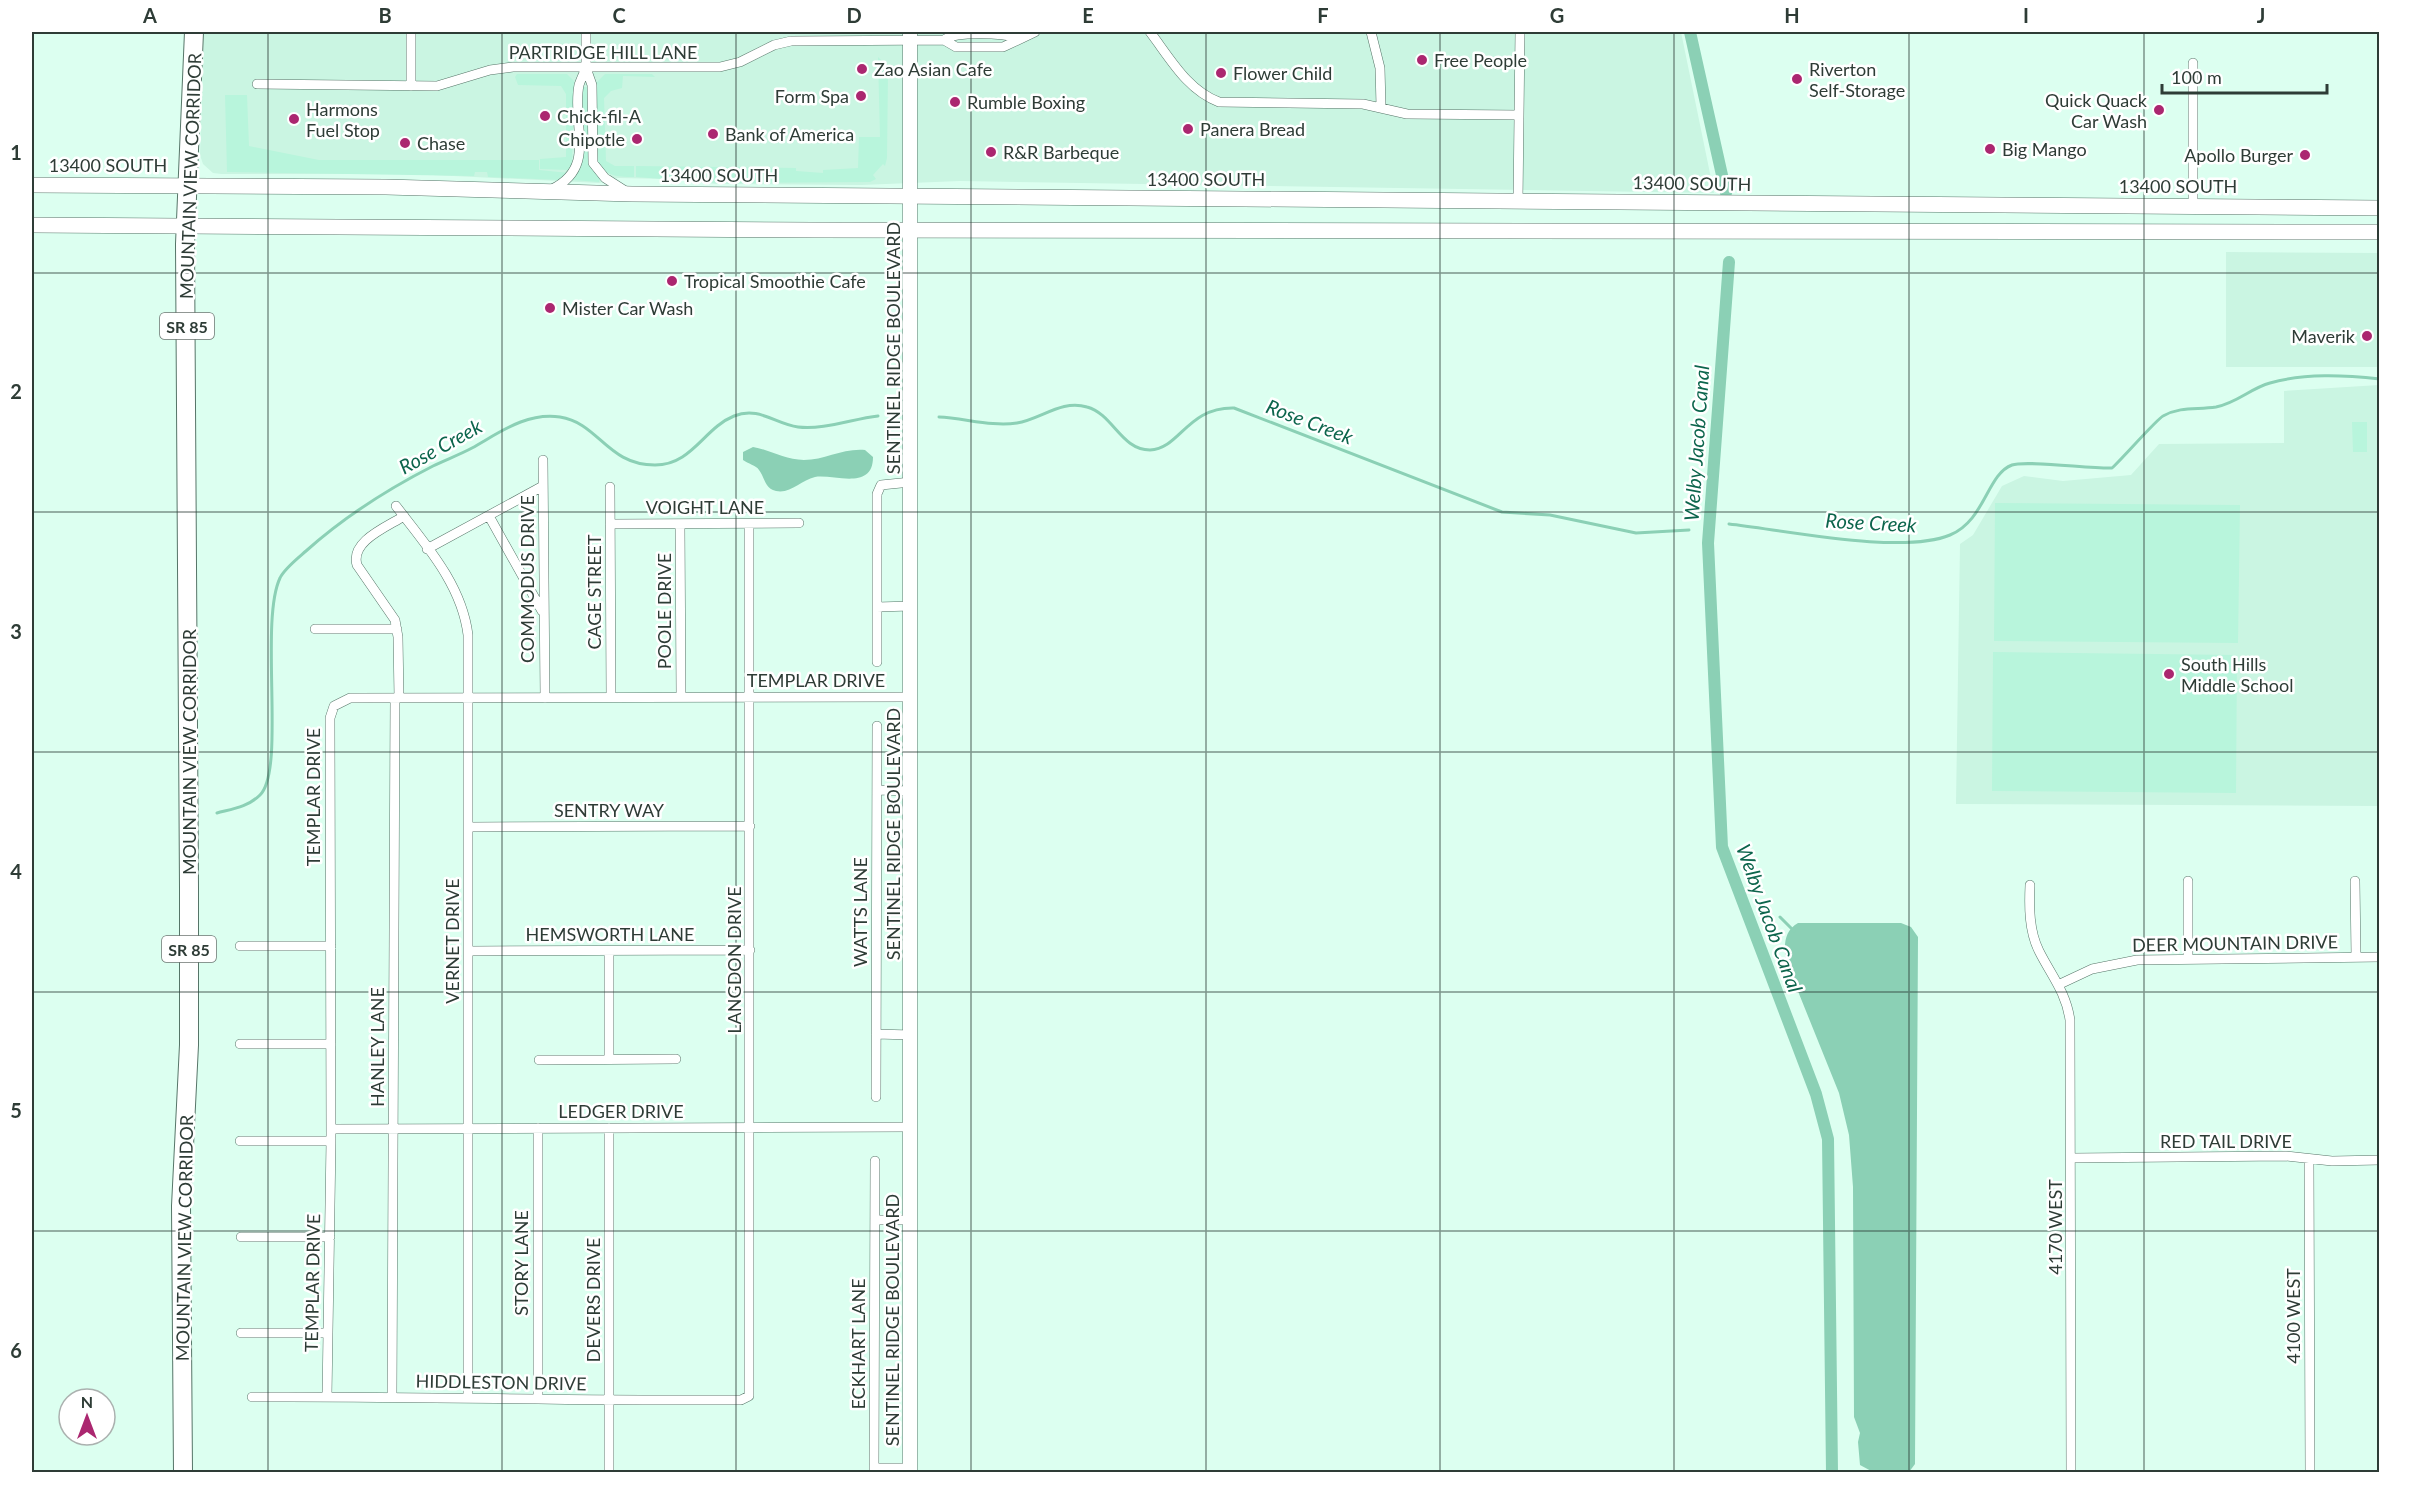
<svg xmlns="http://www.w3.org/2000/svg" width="2411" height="1504" viewBox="0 0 2411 1504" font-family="Lato,sans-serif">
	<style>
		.built { fill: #caf5e2 }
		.green { fill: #b8f5dc }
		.water { fill: #8bd0b5 }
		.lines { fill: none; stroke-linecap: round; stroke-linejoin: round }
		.stream { stroke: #8bd0b5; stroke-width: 3 }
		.canal { stroke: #8bd0b5; stroke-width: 12 }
		.street-casing { stroke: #567568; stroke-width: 10 }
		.secondary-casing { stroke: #567568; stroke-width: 15 }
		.primary-casing { stroke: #567568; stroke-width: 16 }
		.highway-casing { stroke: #567568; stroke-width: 20 }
		.street { stroke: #fff; stroke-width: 9 }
		.secondary { stroke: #fff; stroke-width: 14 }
		.primary { stroke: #fff; stroke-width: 15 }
		.highway { stroke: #fff; stroke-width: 18 }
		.grid { fill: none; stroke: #2e3c36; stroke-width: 1.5; stroke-opacity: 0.55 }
		.poi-dot { fill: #ab2770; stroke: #fff; stroke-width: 2 }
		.labels { text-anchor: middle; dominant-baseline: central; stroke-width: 5; stroke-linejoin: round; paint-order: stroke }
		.shield { fill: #fff; stroke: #6d7672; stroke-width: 1.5 }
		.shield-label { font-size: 16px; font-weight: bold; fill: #2e3c36 }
		.street-label { font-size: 18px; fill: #2e3c36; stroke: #fff }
		.poi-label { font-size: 18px; fill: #2e3c36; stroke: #fff; text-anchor: start }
		.water-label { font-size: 20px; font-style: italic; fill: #0c654c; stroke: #fff }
		.neatline { fill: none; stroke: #2e3c36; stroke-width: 2 }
		.grid-label { font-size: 20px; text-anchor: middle; font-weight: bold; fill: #2e3c36 }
	</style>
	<rect width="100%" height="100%" fill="#dcfff0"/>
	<path class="built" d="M204 32H1681L1714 193 960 181 861 185 716 184 670 179 618 178 599 183 412 174H222L213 173 203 164 200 155Z
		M2226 252 2379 253V367H2226Z
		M2379 385V806L1956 804 1960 544 1973 535 2002 486 2024 476 2063 481 2131 475 2159 444 2284 443V391Z"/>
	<path class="green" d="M878 57 884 63 888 74 887 158 885 166 883 164 873 175 876 179 870 182 718 183 636 177V166L796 168V171L823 173V170L858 168 859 137H880Z
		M517 74H567L574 81 572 165 568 170 540 169V159L566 157V94L561 86 518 85 515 77Z
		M605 74H652L655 77 623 76 622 88 611 91 604 98 606 161 615 166H634V177C615 177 604 176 596 158V83Z
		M583 87H589L590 166 600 178 599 182 573 180 582 164Z
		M225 95H247L249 146 319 160H539V170L569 173 559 180 488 177 487 172H475L474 176 227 172Z
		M2352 422H2367V452H2353Z
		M1995 503 2240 505 2238 643 1994 641Z
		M1993 652 2237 655 2236 793 1992 791Z"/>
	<path class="water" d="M753 447C771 450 785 460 804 460 825 460 843 448 865 450L873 457C873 491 834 474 815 477 801 480 791 494 776 491 765 489 765 478 759 470 756 465 748 464 743 460V452Z
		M1798 923H1901L1911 927 1918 937 1915 1464 1909 1472H1873L1860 1465 1858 1442 1860 1433 1854 1417 1853 1187 1849 1135 1839 1093 1787 964C1784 950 1782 932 1798 923Z"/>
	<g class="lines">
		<path class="stream" d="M939 417C964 418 992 427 1017 423 1041 419 1062 399 1087 407 1113 414 1121 450 1150 450 1180 449 1187 407 1234 408L1502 512 1550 515 1636 533 1689 530
			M1729 524C1784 530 1902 555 1950 535 1985 521 1987 474 2012 465 2026 460 2092 469 2112 468 2121 460 2157 419 2163 416 2181 406 2197 410 2216 407 2237 403 2251 388 2270 383 2305 373 2344 375 2380 379
			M217 813C232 809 248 807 260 795 286 770 259 622 280 578 284 569 298 558 306 551 344 517 388 489 433 466 445 460 459 455 472 448 499 433 526 412 560 417 599 423 607 465 655 465 692 465 704 428 734 416 759 406 775 424 798 427 824 430 852 419 878 416
			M1780 917 1794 931"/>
		<path class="canal" d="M1690 32 1726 193
			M1729 262 1708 543 1722 847 1816 1094 1828 1139 1832 1472"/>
		<defs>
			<path id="street" d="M586 32V68L592 85 593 163 605 178 627 192
				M1150 32C1170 58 1187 90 1219 102L1363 104 1407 114 1519 115
				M1371 32 1380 68 1381 106
				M944 40 956 47H1003L1035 32
				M2193 63V206
				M257 84 437 86 490 70 513 67H720L740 62 774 45 791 41 944 40C955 31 1003 33 1018 38
				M411 86V32
				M552 189C598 167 571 124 579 85 581 79 584 73 586 68
				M1518 201 1520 32
				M543 460 545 698
				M610 487 611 697
				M396 506C426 545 462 585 468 635V1397
				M489 516 542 611
				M610 524 799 523
				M680 524 681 697
				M427 549 543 486
				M877 607 911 606
				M315 629H397
				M877 662V494L881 485 911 482
				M399 698 398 637 395 620 357 565C350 541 387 527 404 516
				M877 790 911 791
				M469 827 750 826
				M2188 881V958
				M2355 881 2356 957
				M2030 885C2029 907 2029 931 2039 951 2051 975 2066 992 2070 1020L2071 1472
				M240 946H331
				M469 951 750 950
				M609 951V1059
				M2060 984 2092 969 2137 960 2380 957
				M876 1034 911 1035
				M240 1044H331
				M539 1060 676 1059
				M876 1097 877 726
				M538 1128V1399
				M609 1128V1472
				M331 1129 911 1127
				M240 1141H331
				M2071 1158 2286 1156 2332 1161 2380 1160
				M2309 1159 2310 1472
				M875 1220H910
				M241 1237H330
				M241 1333H328
				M252 1397C415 1396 578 1401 741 1400L749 1396V524
				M327 1397 331 1141 330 718 334 706 350 698 911 697
				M392 1397 395 698
				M874 1468H910
				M874 1472 875 1161"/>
			<path id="secondary" d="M910 32V1472"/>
			<path id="primary" d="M32 185 386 187 632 194 2380 208
				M32 225 813 230 2380 232"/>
			<path id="highway" d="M183 1472 181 1206 189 1045V888L185 244 194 32"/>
		</defs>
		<use href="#street" class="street-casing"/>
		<use href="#secondary" class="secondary-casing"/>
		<use href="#primary" class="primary-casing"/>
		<use href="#highway" class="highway-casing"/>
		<use href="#street" class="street"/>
		<use href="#secondary" class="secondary"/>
		<use href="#primary" class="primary"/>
		<use href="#highway" class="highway"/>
	</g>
	<path class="grid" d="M268 32V1472M502 32V1472M736 32V1472M971 32V1472M1206 32V1472M1440 32V1472M1674 32V1472M1909 32V1472M2144 32V1472M32 273H2380M32 512H2380M32 752H2380M32 992H2380M32 1231H2380"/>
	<g class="poi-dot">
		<circle cx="1422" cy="60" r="6"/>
		<circle cx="862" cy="69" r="6"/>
		<circle cx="1221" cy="73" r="6"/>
		<circle cx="1797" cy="79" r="6"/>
		<circle cx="861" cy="96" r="6"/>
		<circle cx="955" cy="102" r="6"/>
		<circle cx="2159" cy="110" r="6"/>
		<circle cx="545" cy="116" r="6"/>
		<circle cx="294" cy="119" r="6"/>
		<circle cx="1188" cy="129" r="6"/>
		<circle cx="713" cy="134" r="6"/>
		<circle cx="637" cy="139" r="6"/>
		<circle cx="405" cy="143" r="6"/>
		<circle cx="1990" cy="149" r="6"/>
		<circle cx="991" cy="152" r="6"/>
		<circle cx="2305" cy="155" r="6"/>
		<circle cx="672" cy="281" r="6"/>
		<circle cx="550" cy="308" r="6"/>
		<circle cx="2367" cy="336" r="6"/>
		<circle cx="2169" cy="674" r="6"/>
	</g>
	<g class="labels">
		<g class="shield">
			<rect x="160" y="313" width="54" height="26" rx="4.5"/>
			<rect x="162" y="936" width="54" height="26" rx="4.5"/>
		</g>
		<g class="shield-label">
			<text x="187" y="326">SR 85</text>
			<text x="189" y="949">SR 85</text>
		</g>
		<g class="street-label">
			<text x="603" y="52">PARTRIDGE HILL LANE</text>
			<text x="108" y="165">13400 SOUTH</text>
			<text x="719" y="175">13400 SOUTH</text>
			<text transform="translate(190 176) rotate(-88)">MOUNTAIN VIEW CORRIDOR</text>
			<text x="1206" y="179">13400 SOUTH</text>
			<text transform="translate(1692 183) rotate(1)">13400 SOUTH</text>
			<text x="2178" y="186">13400 SOUTH</text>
			<text transform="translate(893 348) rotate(-90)">SENTINEL RIDGE BOULEVARD</text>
			<text x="705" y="507">VOIGHT LANE</text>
			<text transform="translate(527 579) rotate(-90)">COMMODUS DRIVE</text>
			<text transform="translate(594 592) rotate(-90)">CAGE STREET</text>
			<text transform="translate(664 611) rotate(-90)">POOLE DRIVE</text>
			<text x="816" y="680">TEMPLAR DRIVE</text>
			<text transform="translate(189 752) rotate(-90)">MOUNTAIN VIEW CORRIDOR</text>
			<text transform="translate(313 797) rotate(-90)">TEMPLAR DRIVE</text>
			<text x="609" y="810">SENTRY WAY</text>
			<text transform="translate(893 834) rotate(-90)">SENTINEL RIDGE BOULEVARD</text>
			<text transform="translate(860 912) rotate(-90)">WATTS LANE</text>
			<text x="610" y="934">HEMSWORTH LANE</text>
			<text transform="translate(452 941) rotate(-90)">VERNET DRIVE</text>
			<text transform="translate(2235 943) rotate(-1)">DEER MOUNTAIN DRIVE</text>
			<text transform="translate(734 960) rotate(-90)">LANGDON DRIVE</text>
			<text transform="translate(377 1047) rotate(-90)">HANLEY LANE</text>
			<text x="621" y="1111">LEDGER DRIVE</text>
			<text x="2226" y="1141">RED TAIL DRIVE</text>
			<text transform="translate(2055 1227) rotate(-90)">4170 WEST</text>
			<text transform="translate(184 1238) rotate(-89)">MOUNTAIN VIEW CORRIDOR</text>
			<text transform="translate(521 1263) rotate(-90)">STORY LANE</text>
			<text transform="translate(312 1283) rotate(-89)">TEMPLAR DRIVE</text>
			<text transform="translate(593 1300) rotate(-90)">DEVERS DRIVE</text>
			<text transform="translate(2293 1316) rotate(-90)">4100 WEST</text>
			<text transform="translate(892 1320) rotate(-90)">SENTINEL RIDGE BOULEVARD</text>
			<text transform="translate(858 1344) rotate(-90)">ECKHART LANE</text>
			<text transform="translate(501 1382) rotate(1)">HIDDLESTON DRIVE</text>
		</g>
		<g class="poi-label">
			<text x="1434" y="60">Free People</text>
			<text x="874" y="69">Zao Asian Cafe</text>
			<text x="1809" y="69">Riverton<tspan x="1809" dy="21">Self-Storage</tspan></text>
			<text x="1233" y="73">Flower Child</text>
			<text x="849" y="96" text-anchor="end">Form Spa</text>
			<text x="2147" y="100" text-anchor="end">Quick Quack<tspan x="2147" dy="21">Car Wash</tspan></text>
			<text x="967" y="102">Rumble Boxing</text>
			<text x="306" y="109">Harmons<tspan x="306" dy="21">Fuel Stop</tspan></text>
			<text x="557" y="116">Chick-fil-A</text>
			<text x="1200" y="129">Panera Bread</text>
			<text x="725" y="134">Bank of America</text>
			<text x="625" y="139" text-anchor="end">Chipotle</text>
			<text x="417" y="143">Chase</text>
			<text x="2002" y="149">Big Mango</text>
			<text x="1003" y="152">R&amp;R Barbeque</text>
			<text x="2293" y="155" text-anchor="end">Apollo Burger</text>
			<text x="684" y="281">Tropical Smoothie Cafe</text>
			<text x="562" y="308">Mister Car Wash</text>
			<text x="2355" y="336" text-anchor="end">Maverik</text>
			<text x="2181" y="664">South Hills<tspan x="2181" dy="21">Middle School</tspan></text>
		</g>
		<g class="water-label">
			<text transform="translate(1310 421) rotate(21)">Rose Creek</text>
			<text transform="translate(1696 443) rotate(-86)">Welby Jacob Canal</text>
			<text transform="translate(440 446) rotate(-29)">Rose Creek</text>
			<text transform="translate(1871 522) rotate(3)">Rose Creek</text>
			<text transform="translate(1770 918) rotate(70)">Welby Jacob Canal</text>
		</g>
	</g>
	<rect width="2411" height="1504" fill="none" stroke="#ffffff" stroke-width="66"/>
	<g transform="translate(87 1417)"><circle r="28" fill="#ffffff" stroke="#abb1af" stroke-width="1.5"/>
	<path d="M0-4.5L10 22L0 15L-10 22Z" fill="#ab2770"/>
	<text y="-9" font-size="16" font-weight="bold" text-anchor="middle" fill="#2e3c36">N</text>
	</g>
	<path d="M2162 84v9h165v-9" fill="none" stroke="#2e3c36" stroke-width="3"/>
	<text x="2171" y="84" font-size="18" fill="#2e3c36" stroke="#ffffff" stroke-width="4.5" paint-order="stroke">100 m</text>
	<rect x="33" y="33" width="2345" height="1438" class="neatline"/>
	<g class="grid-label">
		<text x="150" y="23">A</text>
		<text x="385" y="23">B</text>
		<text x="619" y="23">C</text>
		<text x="854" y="23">D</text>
		<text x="1088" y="23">E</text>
		<text x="1323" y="23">F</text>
		<text x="1557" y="23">G</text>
		<text x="1792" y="23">H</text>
		<text x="2026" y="23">I</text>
		<text x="2261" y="23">J</text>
		<text x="16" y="160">1</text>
		<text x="16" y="399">2</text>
		<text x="16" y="639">3</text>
		<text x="16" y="879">4</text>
		<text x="16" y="1118">5</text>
		<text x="16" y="1358">6</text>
	</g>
</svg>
